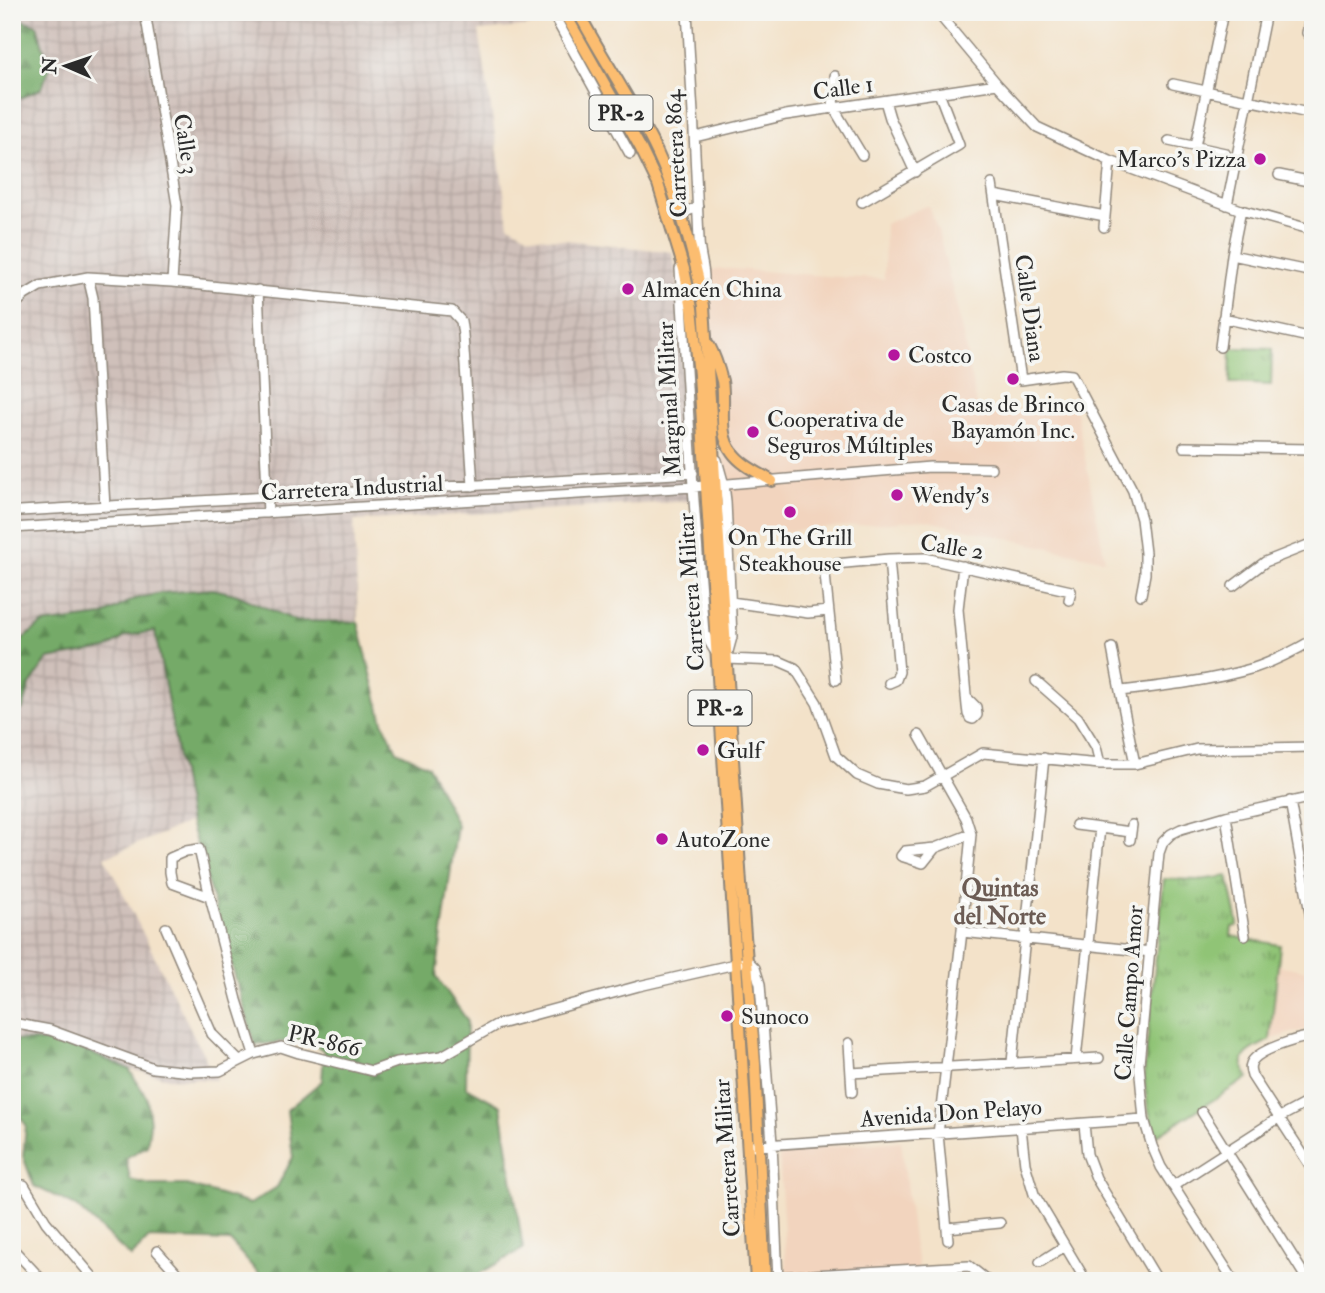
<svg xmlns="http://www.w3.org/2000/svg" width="1325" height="1293" viewBox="0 0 1325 1293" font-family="'IM FELL Double Pica',serif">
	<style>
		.built { fill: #f2d4be }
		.industrial { fill: url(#industrial-grid) }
		.forest { fill: url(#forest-firs); stroke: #506a49; stroke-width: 2 }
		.park { fill: url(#park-tufts); stroke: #5e7850; stroke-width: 2 }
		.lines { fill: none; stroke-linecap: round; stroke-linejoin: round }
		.minor-casing { stroke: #8f867a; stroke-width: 12 }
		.major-casing { stroke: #8f867a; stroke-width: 14 }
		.minor { stroke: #fff; stroke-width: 9 }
		.major { stroke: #fcbd6f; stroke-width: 10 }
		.poi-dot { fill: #b5179e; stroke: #f6f6f2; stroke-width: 2.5 }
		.labels { text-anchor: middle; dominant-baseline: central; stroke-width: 7; stroke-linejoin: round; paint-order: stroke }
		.shield { fill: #f6f6f2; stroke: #686867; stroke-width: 2 }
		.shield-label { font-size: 21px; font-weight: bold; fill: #2b2b2b }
		.street-label { font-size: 23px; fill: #2b2b2b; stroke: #f6f6f2 }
		.poi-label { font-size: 23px; fill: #2b2b2b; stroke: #f6f6f2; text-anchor: start }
		.neighbourhood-label { font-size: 24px; font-weight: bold; fill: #6c5c54; stroke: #f6f6f2 }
	</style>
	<defs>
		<pattern id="industrial-grid" width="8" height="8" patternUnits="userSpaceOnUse" patternTransform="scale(1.75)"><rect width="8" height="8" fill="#cfc0ba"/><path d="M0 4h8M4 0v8" fill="none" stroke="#b2a5a0"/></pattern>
		<pattern id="forest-firs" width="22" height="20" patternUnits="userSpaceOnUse" patternTransform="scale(1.75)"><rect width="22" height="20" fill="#74aa67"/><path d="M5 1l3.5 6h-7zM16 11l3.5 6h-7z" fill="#5f8b55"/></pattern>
		<pattern id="park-tufts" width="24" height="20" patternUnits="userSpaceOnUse" patternTransform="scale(1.75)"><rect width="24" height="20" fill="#90c476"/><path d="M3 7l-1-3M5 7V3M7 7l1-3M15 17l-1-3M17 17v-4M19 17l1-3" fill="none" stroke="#769f61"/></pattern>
	</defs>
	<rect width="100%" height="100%" fill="#f6f6f2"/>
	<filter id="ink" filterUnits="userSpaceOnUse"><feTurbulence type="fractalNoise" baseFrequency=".0143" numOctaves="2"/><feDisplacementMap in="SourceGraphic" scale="14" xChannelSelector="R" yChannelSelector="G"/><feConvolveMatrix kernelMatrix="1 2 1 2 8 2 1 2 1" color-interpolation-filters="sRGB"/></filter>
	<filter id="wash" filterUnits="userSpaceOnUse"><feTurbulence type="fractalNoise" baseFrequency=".00686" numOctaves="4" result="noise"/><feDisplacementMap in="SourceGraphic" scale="28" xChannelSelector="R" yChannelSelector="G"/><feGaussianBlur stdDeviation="1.57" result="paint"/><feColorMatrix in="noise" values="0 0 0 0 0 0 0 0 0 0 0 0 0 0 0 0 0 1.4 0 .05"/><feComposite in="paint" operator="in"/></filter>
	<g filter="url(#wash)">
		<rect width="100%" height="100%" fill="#f3e2c9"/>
		<path class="built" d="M928 205 938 230 960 321 978 411 1075 407 1105 560 924 520 731 536 715 374 709 271 719 269H732L839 277 884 279 885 224Z
			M1277 965 1313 972V1029L1294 1032 1270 1040Z
			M901 1141 914 1248 918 1260 917 1281H787L779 1151Z"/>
		<path class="industrial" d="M12 12H545L552 24 479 31 509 225 529 236 672 252 677 275 690 501 354 521 358 622 296 621 235 594 213 589 161 593 134 599 102 616 42 624 19 642 12 650V101L42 88 37 26 12 17Z
			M155 631 190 822 105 857 216 1080 169 1078 129 1069 66 1043 12 1040V719L23 709 30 685 48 659 106 649 127 636Z"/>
		<path class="forest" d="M12 17 37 25 49 68 42 88 14 101H12Z
			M213 589 235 594 296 621 358 622 383 722 397 751 428 766 457 825 436 976 467 1020 466 1087 501 1106 523 1249 477 1275 476 1281H265L230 1241 149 1238 131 1257 76 1206 34 1186 23 1156 26 1125 12 1106V1040L66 1043 129 1069 147 1098 150 1124 147 1146 126 1158 130 1180 151 1185H187L250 1204 277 1187 293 1157 287 1110 322 1081 324 1051 307 1039 255 1045 190 822 155 631 127 636 106 649 48 659 30 685 23 709 12 719V650L19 642 42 624 102 616 134 599 161 593Z"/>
		<path class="park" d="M1231 348 1272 349 1271 385 1230 383Z
			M1228 876 1238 923 1237 926 1232 927 1231 936 1280 945 1270 1040C1252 1050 1233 1054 1248 1078L1156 1136C1149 1116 1145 1096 1144 1074L1164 879 1199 880Z"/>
	</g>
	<g filter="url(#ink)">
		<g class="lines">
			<defs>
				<path id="minor" d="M145 12 177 205 172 282
					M552 12 630 154
					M687 12C692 88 696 164 699 239 699 259 708 273 702 292
					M937 12 997 84 1037 127 1110 161 1241 210 1313 230
					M1311 12 1307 33 1313 39
					M835 76 833 107 862 155
					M1173 84 1313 114
					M885 101 890 118 915 172
					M695 137 786 115 997 84
					M1169 141 1225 153
					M1195 146 1223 12
					M1279 175 1313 182
					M992 184 1021 380 1062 374 1072 375 1133 491 1141 519 1145 553V574L1141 595
					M994 195 1105 216
					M862 202 959 145 939 93
					M1227 205 1266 12
					M669 218 698 207
					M1104 227 1110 161
					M1232 255 1313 272
					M680 269 693 487 704 633 716 653
					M88 277 93 298 105 507
					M258 290 268 513
					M12 307 25 295 40 286 88 277 172 282 452 311 461 321 463 335 473 486
					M1223 318 1313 338
					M1220 347 1232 255 1241 210
					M1184 447 1313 449
					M717 460 724 485 726 501 732 637 726 659 779 661 795 668 817 703 836 756 857 775 878 784 906 789 925 786 983 753 1100 764H1135L1197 749 1313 747
					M20 511 693 473
					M12 528 693 487 930 467 991 468
					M889 559 899 672 896 680 889 683
					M963 566 958 609 967 706 968 714 970 718 973 719 977 715 976 707 966 697
					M1233 586 1265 562 1313 543
					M731 602 808 613 828 611
					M1112 648 1120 691 1135 764
					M836 680 824 565 889 559 925 558 1071 591 1069 600
					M1036 681 1078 718 1096 747 1100 764
					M1120 691C1164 686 1210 681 1254 668 1275 661 1294 651 1313 640
					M919 735 966 818 971 834 961 940 938 1134 948 1240
					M1290 801 1313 930
					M1226 816 1245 936
					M1076 825 1131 832
					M1130 840 1132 825
					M935 848 923 863 901 856 905 851Z
					M935 848 971 834
					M210 897 199 849 186 851 170 858V872L172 883 210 897 237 1000 254 1054
					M166 928 212 1034 239 1061
					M962 932 1151 952
					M12 1023 50 1030 153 1068 191 1072 220 1071 254 1054 281 1047 299 1053 372 1071 397 1062 442 1056 496 1025 639 986 748 961 755 968 760 984 772 1143 778 1281
					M1313 1036C1299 1038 1255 1050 1251 1064 1249 1069 1251 1071 1252 1076L1313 1170
					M849 1043 852 1092
					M1076 1059 1100 828
					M1012 1062 1044 758
					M851 1073 1099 1058
					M1202 1112 1308 1281
					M1084 1124 1087 1154 1096 1178 1158 1281
					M1021 1128 1025 1164 1034 1194 1086 1281
					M752 1146 1144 1119
					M1173 1186 1280 1117 1308 1102H1313
					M12 1195 24 1185 46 1222 96 1281
					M947 1228 1000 1223
					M12 1248 43 1281
					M157 1251 184 1281
					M1040 1262 1065 1246
					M778 1277 969 1266 988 1281
					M239 1281 242 1278
					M1234 1281 1161 1167 1152 1146 1144 1119 1139 1064 1159 853 1163 842 1171 834 1181 829 1226 816 1313 797"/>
				<path id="major" d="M564 12 640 147 658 184 684 269 692 308 699 375 756 1281
					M578 12C603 59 634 104 657 152 680 202 694 253 704 306L741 884 755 1064 765 1281
					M709 345C715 356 719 369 722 381 726 404 717 433 732 452 741 465 759 473 772 481"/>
			</defs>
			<use href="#minor" class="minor-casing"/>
			<use href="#major" class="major-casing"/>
			<use href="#minor" class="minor"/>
			<use href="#major" class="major"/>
		</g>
	</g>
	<g class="poi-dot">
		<circle cx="1260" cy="159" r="7"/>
		<circle cx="628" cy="289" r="7"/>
		<circle cx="894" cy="355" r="7"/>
		<circle cx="1013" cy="379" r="7"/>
		<circle cx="753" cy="432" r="7"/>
		<circle cx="897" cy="495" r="7"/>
		<circle cx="790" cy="512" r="7"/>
		<circle cx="703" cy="750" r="7"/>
		<circle cx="662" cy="839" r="7"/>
		<circle cx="727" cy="1016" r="7"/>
	</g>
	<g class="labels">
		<g class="shield">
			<rect x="589.5" y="95.5" width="63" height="35" rx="5"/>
			<rect x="688.5" y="690.5" width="63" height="35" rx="5"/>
		</g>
		<g class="shield-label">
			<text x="621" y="113">PR-2</text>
			<text x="720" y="708">PR-2</text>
		</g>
		<g class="street-label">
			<text transform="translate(843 88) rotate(-8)">Calle 1</text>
			<text transform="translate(186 144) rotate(81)">Calle 3</text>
			<text transform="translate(676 154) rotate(-93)">Carretera 864</text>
			<text transform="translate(1030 308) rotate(82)">Calle Diana</text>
			<text transform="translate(669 399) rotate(-93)">Marginal Militar</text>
			<text transform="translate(352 488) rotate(-3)">Carretera Industrial</text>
			<text transform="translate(952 547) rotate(9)">Calle 2</text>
			<text transform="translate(691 592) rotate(-94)">Carretera Militar</text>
			<text transform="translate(1129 993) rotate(-86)">Calle Campo Amor</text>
			<text transform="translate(324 1041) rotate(13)">PR-866</text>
			<text transform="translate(951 1113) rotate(-4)">Avenida Don Pelayo</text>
			<text transform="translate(727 1158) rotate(-94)">Carretera Militar</text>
		</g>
		<g class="poi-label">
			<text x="1246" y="159" text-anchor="end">Marco's Pizza</text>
			<text x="642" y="289">Almacén China</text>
			<text x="908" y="355">Costco</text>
			<text x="1013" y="404" text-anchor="middle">Casas de Brinco<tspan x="1013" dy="26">Bayamón Inc.</tspan></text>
			<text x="767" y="419">Cooperativa de<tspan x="767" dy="26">Seguros Múltiples</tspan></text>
			<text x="911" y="495">Wendy's</text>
			<text x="790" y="537" text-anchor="middle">On The Grill<tspan x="790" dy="26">Steakhouse</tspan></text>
			<text x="717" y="750">Gulf</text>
			<text x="676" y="839">AutoZone</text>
			<text x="741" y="1016">Sunoco</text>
		</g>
		<g class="neighbourhood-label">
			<text x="1000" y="888">Quintas<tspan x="1000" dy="28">del Norte</tspan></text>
		</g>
	</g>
	<rect width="1325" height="1293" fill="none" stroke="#f6f6f2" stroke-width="42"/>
	<g transform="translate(66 66) rotate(272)" stroke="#f6f6f2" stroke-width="5" paint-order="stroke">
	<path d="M0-5L12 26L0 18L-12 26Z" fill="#2b2b2b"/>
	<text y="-10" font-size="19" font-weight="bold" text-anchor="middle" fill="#2b2b2b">N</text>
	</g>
</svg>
